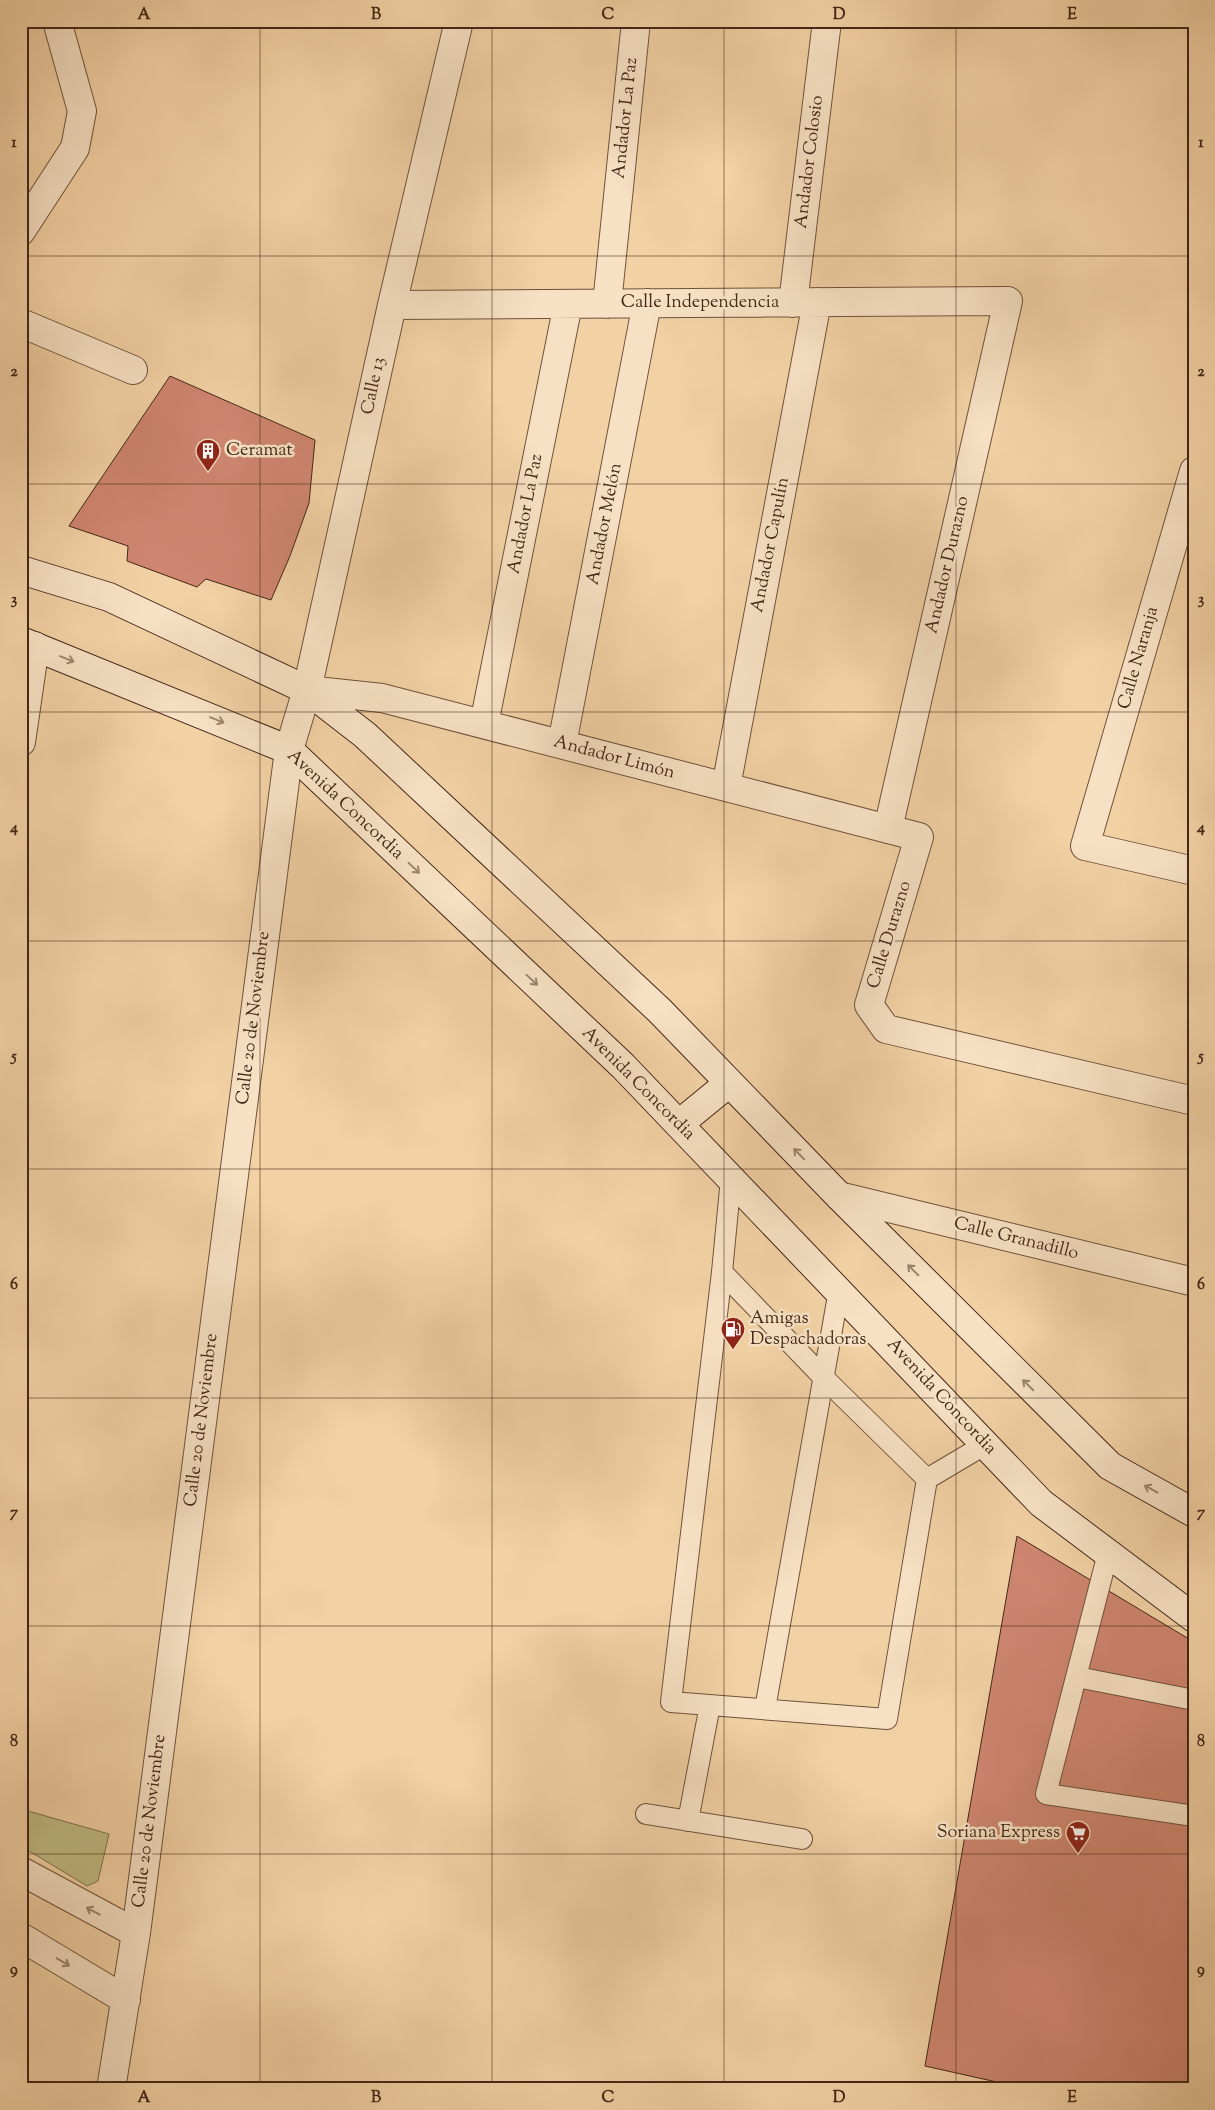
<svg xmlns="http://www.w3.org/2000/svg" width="1215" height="2110" viewBox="0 0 1215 2110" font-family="'Sorts Mill Goudy',serif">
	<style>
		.green { fill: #c0ba82; stroke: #82704d }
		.building { fill: #cf8670; stroke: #442718 }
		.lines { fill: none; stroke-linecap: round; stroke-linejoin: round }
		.service-casing { stroke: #70523b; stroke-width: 22 }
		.minor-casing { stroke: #70523b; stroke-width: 30 }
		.secondary-casing { stroke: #442718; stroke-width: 30 }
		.service { stroke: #f7e1c4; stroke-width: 20 }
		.minor { stroke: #f7e1c4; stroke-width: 28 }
		.secondary { stroke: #f7e1c4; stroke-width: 28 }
		.oneway { stroke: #9e846e }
		.grid { fill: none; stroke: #442718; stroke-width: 1; stroke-opacity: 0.55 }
		.labels { text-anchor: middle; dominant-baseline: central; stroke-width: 5; stroke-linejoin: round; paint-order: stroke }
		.street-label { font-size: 18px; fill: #442718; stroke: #f7e1c4 }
		.poi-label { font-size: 18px; fill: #442718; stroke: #f7e1c4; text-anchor: start }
		.neatline { fill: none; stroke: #442718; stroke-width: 2 }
		.grid-label { font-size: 16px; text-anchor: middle; font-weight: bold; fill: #442718 }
	</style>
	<rect width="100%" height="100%" fill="#f2d1a4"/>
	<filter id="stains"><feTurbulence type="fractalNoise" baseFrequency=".004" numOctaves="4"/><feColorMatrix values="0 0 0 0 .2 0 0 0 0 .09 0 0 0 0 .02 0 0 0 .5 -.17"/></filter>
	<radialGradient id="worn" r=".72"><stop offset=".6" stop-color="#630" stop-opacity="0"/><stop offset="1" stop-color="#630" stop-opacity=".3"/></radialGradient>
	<path class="green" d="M21 1809 109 1834 98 1881 87 1886 21 1846Z"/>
	<path class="building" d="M170 376 315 440 309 503 290 556 271 600 206 579 197 587 127 561 128 546 69 526Z
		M1017 1536 1194 1642V2089H1028L925 2066Z"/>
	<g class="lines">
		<defs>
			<path id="service" d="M731 1178 722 1272 671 1702 887 1719 927 1479 986 1444
				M722 1272 823 1377 927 1479
				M1108 1553 1046 1794 1194 1816
				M1077 1677 1194 1700
				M765 1709 839 1290
				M646 1814 802 1839
				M688 1821 710 1705"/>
			<path id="minor" d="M21 231 75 148 82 111 57 21
				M793 303 827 21
				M607 304 636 21
				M392 305 1008 301 888 829
				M21 323 133 370
				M1194 471 1085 846 1194 871
				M307 690 382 698 919 837 869 1005 886 1029 1194 1101
				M484 724 568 304
				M21 742 35 646
				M562 744 647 303
				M726 787 817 302
				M839 1196 1194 1282
				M21 1871 136 1933
				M21 1937 126 2000
				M111 2089 136 1933 289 750 307 690 392 305 459 21"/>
			<path id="secondary" d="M21 570 109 597 307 690 365 735 660 1011 839 1196 1110 1466 1194 1513
				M21 641 289 750 623 1066 1041 1503 1194 1618
				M679 1124 729 1083"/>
		</defs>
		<use href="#service" class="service-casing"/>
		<use href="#minor" class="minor-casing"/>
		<use href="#secondary" class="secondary-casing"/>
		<use href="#service" class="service"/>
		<use href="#minor" class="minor"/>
		<use href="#secondary" class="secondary"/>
	</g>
	<defs><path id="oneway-shaft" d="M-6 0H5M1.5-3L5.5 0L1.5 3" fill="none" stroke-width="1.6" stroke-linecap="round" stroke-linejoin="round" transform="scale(1.25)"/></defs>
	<g class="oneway">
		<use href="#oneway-shaft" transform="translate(67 659) rotate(22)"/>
		<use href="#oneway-shaft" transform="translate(217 720) rotate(22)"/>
		<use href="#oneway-shaft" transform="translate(414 868) rotate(43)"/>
		<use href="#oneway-shaft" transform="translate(532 980) rotate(43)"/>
		<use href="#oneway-shaft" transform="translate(799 1154) rotate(-134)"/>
		<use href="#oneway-shaft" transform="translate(913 1270) rotate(-135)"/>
		<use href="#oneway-shaft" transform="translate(1028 1385) rotate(-135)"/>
		<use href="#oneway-shaft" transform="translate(1151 1489) rotate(-151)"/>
		<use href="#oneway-shaft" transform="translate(93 1911) rotate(-152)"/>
		<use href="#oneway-shaft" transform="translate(63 1962) rotate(31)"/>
	</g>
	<path class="grid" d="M260 21V2089M492 21V2089M724 21V2089M956 21V2089M21 256H1194M21 484H1194M21 712H1194M21 941H1194M21 1169H1194M21 1398H1194M21 1626H1194M21 1854H1194"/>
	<defs>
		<symbol id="building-pin" viewBox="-11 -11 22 30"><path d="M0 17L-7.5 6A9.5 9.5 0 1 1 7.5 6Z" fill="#8f2418" stroke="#f7e1c4"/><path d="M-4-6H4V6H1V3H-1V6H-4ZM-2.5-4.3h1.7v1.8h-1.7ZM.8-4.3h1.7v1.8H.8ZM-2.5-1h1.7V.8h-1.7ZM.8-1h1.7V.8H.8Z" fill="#fff"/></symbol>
		<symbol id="fuel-pin" viewBox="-11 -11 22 30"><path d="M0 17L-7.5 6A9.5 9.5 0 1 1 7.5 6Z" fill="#8f2418" stroke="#f7e1c4"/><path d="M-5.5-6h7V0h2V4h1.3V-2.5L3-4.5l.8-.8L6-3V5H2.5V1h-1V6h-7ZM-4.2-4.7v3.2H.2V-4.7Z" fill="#fff"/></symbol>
		<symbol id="supermarket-pin" viewBox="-11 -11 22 30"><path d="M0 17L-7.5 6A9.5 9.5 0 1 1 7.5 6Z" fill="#8f2418" stroke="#f7e1c4"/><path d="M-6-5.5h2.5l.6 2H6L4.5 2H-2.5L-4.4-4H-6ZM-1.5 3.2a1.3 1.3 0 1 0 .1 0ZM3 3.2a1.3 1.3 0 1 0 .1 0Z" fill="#fff"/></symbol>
	</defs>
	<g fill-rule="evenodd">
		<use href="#building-pin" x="194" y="437" width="28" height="38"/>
		<use href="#fuel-pin" x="719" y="1315" width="28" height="38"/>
		<use href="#supermarket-pin" x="1064" y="1819" width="28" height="38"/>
	</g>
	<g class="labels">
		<g class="street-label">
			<text transform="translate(626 118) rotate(-84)">Andador La Paz</text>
			<text transform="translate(810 162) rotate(-83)">Andador Colosio</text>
			<text x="700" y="303">Calle Independencia</text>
			<text transform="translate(374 386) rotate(-78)">Calle 13</text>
			<text transform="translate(526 514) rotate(-79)">Andador La Paz</text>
			<text transform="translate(605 524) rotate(-79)">Andador Melón</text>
			<text transform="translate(771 545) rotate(-79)">Andador Capulín</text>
			<text transform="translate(948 565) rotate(-77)">Andador Durazno</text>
			<text transform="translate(1139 658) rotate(-74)">Calle Naranja</text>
			<text transform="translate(614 758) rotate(15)">Andador Limón</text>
			<text transform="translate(345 805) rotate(43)">Avenida Concordia</text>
			<text transform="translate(890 935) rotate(-73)">Calle Durazno</text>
			<text transform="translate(254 1018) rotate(-83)">Calle 20 de Noviembre</text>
			<text transform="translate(638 1084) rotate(45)">Avenida Concordia</text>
			<text transform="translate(1016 1239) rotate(14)">Calle Granadillo</text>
			<text transform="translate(941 1397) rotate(47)">Avenida Concordia</text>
			<text transform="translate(202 1420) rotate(-83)">Calle 20 de Noviembre</text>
			<text transform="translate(150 1821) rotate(-83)">Calle 20 de Noviembre</text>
		</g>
		<g class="poi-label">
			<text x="226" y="451">Ceramat</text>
			<text x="750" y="1319">Amigas<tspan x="750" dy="21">Despachadoras</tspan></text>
			<text x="1060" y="1833" text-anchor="end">Soriana Express</text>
		</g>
	</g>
	<rect width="1215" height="2110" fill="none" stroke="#f2d1a4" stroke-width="55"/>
	<rect x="28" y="28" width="1160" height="2054" class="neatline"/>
	<g class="grid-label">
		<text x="144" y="19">A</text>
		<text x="376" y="19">B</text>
		<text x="608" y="19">C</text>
		<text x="839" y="19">D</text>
		<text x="1072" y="19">E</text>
		<text x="14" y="147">1</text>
		<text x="1201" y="147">1</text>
		<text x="14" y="376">2</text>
		<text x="1201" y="376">2</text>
		<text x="14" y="604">3</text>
		<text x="1201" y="604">3</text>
		<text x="14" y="832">4</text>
		<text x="1201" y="832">4</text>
		<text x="14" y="1061">5</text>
		<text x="1201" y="1061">5</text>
		<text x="14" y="1289">6</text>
		<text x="1201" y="1289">6</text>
		<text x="14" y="1517">7</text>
		<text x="1201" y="1517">7</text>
		<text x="14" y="1746">8</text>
		<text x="1201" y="1746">8</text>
		<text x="14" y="1974">9</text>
		<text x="1201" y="1974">9</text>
		<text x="144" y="2102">A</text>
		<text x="376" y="2102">B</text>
		<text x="608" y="2102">C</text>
		<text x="839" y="2102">D</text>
		<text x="1072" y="2102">E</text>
	</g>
	<rect width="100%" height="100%" filter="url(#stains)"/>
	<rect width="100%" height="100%" fill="url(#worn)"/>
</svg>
